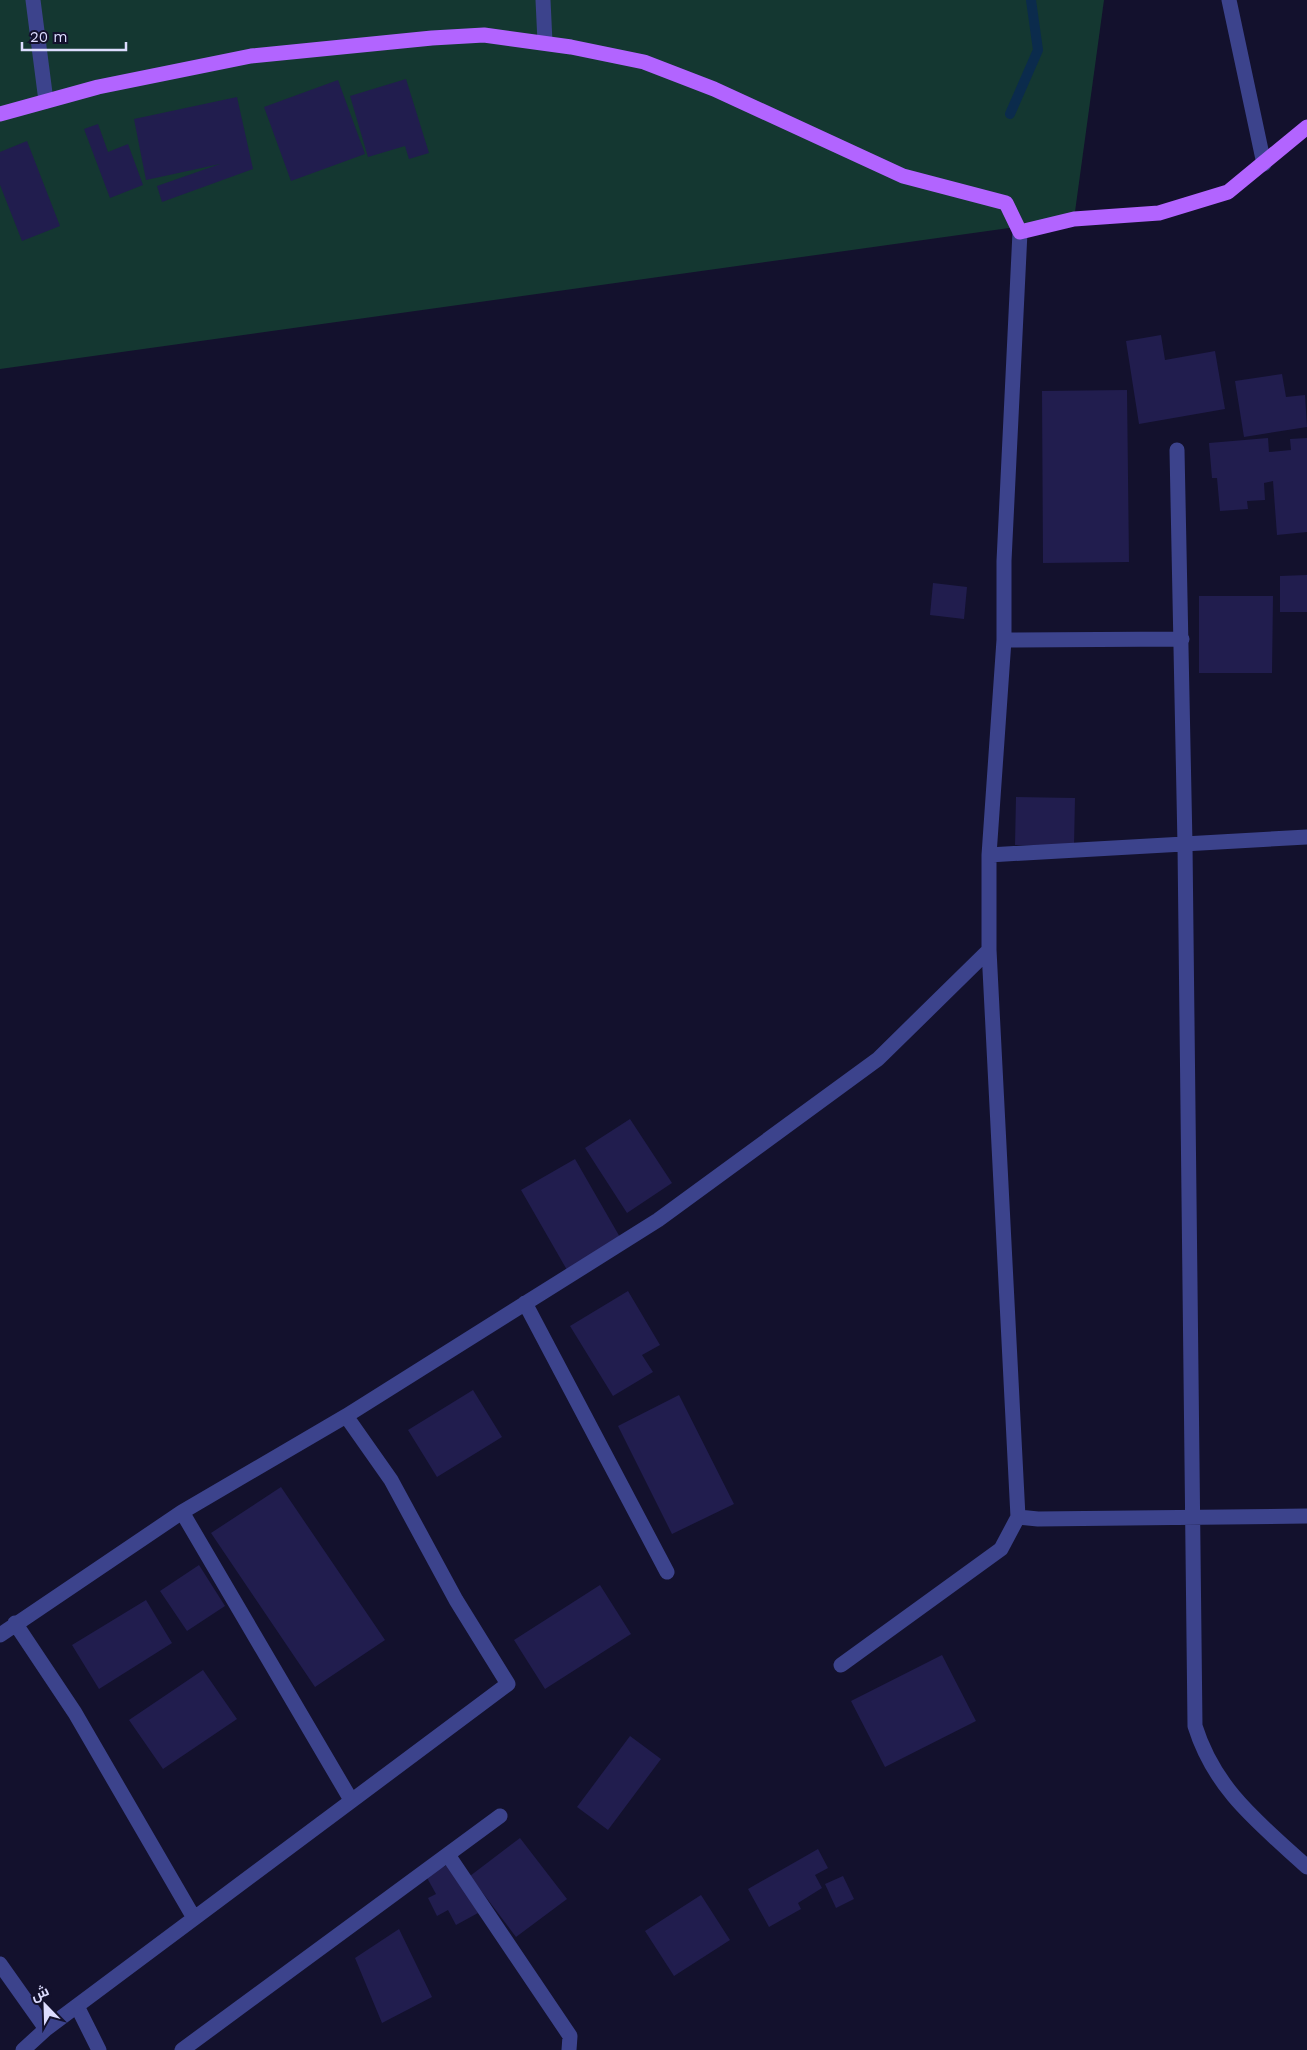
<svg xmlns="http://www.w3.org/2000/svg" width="1307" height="2050" viewBox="0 0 1307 2050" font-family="'Work Sans',Cairo,sans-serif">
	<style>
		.green { fill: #143731 }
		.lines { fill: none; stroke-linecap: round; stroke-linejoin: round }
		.stream { stroke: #0b2b4c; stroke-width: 10 }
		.building { fill: #211d4e }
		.minor { stroke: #3c438c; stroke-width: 15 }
		.major { stroke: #b264ff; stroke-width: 15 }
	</style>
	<rect width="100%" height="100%" fill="#13112d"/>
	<path class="green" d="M0 0H1104L1074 219 0 369Z"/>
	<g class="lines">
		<path class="stream" d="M1010 114 1038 50 1031 0"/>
	</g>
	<path class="building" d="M406 79 429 153 409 159 405 146 368 157 350 96Z
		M338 80 365 154 291 181 264 107Z
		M237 97 253 169 162 202 157 186 220 164 146 180 134 119Z
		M98 124 108 152 128 144 143 185 110 198 84 129Z
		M27 141 60 226 22 241 0 185V152Z
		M1161 335 1165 360 1215 351 1225 409 1139 424 1126 341Z
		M1282 374 1286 397 1305 395 1307 427 1244 437 1235 381Z
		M1127 390 1129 562 1043 563 1042 391Z
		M1268 438 1269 452 1291 450 1290 439 1307 438V532L1277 535 1273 481 1264 483 1265 500 1247 501 1248 509 1220 511 1217 478H1212L1209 443Z
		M1307 575V612H1280V576Z
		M933 583 967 587 964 619 930 615Z
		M1199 596H1273L1272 673H1199Z
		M1016 797 1075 798 1074 846 1015 845Z
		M630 1119 672 1183 627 1213 585 1148Z
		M575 1159 621 1239 567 1270 521 1190Z
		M628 1291 660 1345 642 1355 653 1372 613 1396 570 1326Z
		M473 1390 502 1437 437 1477 408 1430Z
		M679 1395 734 1504 672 1534 618 1426Z
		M281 1487 385 1640 315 1687 211 1533Z
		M199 1565 225 1606 187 1631 160 1591Z
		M600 1585 631 1634 545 1689 514 1640Z
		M146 1600 172 1643 99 1689 72 1645Z
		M942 1655 976 1721 885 1767 851 1701Z
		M203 1670 237 1719 163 1769 129 1720Z
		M630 1736 661 1759 608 1830 577 1807Z
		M520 1838 567 1899 516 1937 470 1876Z
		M818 1849 828 1868 815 1875 822 1888 798 1903 801 1909 769 1927 748 1889Z
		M451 1863 478 1913 456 1925 448 1910 437 1916 428 1898 436 1894 426 1876Z
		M843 1876 854 1899 836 1908 825 1884Z
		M701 1895 730 1940 674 1976 645 1931Z
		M399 1929 432 1997 382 2023 355 1958Z"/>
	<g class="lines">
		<path class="minor" d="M33 0 46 101
			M543 0 545 42
			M1229 0 1264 164
			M1177 450 1185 845 1195 1726C1215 1790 1259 1823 1307 1867
			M1004 640 1182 639
			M989 855 1307 837
			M525 1303 667 1572
			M182 1512 351 1800
			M1018 1517 1038 1519 1307 1516
			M15 1623 75 1713 194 1918
			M0 1635 182 1512 346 1416 658 1220 878 1059 989 950
			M841 1665 1001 1549 1018 1517 989 950V855L1004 640V561L1020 232
			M448 1855 570 2036 569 2050
			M0 1964 46 2029
			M77 2006 99 2050
			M23 2050 46 2029 508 1684 456 1600 391 1480 346 1416
			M182 2050 500 1816"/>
		<path class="major" d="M0 114 98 87 251 56 432 38 484 35 571 47 644 62 714 89 903 176 1006 203 1020 232 1074 219 1159 213 1228 192 1307 127"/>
	</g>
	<g transform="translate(45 2005) rotate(337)" stroke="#13112d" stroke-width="4" paint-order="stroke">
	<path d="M0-4L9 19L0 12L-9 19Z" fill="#ddddff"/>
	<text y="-8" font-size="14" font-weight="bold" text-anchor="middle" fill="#ddddff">ش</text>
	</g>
	<path d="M22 42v8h104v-8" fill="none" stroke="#ddddff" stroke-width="2.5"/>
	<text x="30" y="42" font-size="15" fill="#ddddff" stroke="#13112d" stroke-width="4" paint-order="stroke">20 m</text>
</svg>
